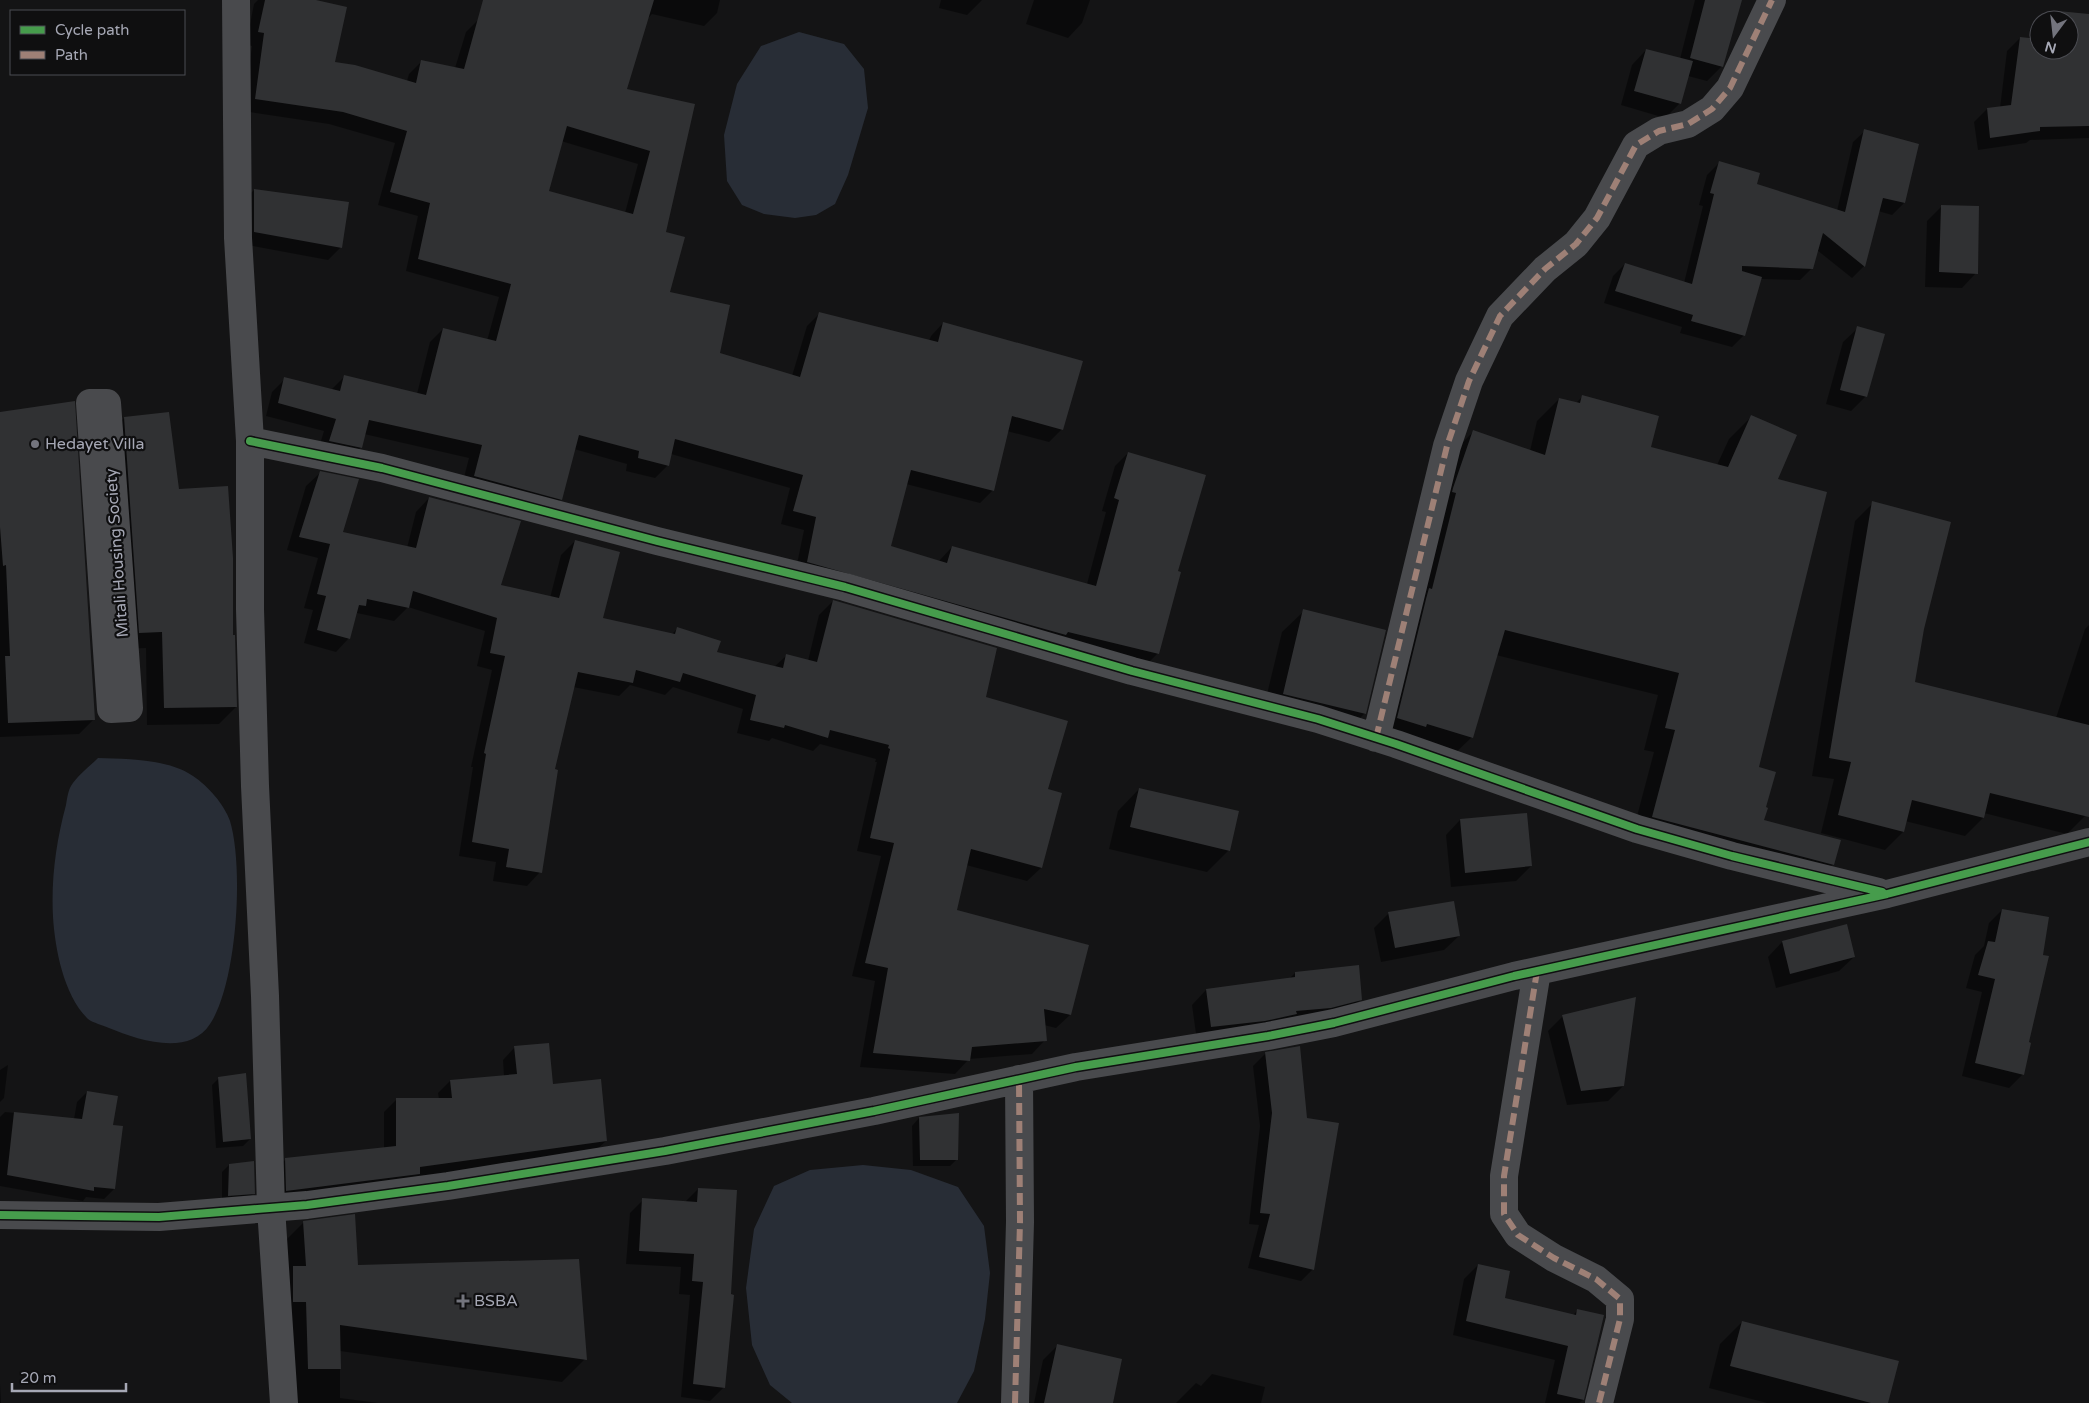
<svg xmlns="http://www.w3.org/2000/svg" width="2089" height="1403" viewBox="0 0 2089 1403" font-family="'Varela Round',sans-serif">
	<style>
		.water { fill: #282d36 }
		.shadow { fill: #0007; fill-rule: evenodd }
		.building { fill: #303133; fill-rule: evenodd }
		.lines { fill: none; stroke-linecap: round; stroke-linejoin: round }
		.minor { stroke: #494a4d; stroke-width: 28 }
		.quiet { stroke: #9e8076; stroke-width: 6; stroke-dasharray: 12 6; stroke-linecap: butt }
		.cycleway-casing { stroke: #0f0f10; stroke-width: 11 }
		.cycleway { stroke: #469c4c; stroke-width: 8 }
		.poi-dot { fill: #73747d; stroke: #0f0f10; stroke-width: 2 }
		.labels { text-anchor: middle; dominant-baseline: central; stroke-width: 4.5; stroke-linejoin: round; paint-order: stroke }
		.poi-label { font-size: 16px; fill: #a6a8b5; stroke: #0f0f10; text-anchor: start }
		.street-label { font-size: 16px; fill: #a6a8b5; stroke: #0f0f10 }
	</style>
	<rect width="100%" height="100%" fill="#141415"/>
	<path class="water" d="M799 32 844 44 864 69 868 108 848 175 835 204 816 215 795 218 764 214 742 205 727 181 724 135 737 84 761 46Z
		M98 758C127 759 169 759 193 776 208 786 224 804 230 821 244 867 237 984 210 1024 189 1057 138 1040 109 1028 103 1025 93 1023 88 1019 64 996 55 949 53 917 51 879 56 842 66 805 67 799 68 791 71 786 77 776 90 766 98 758Z
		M863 1165 911 1170 958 1187 984 1226 990 1273 985 1319 974 1371 957 1403H792L770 1385 752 1345 746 1288 754 1229 774 1186 810 1170Z"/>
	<path class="shadow" d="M258 0H309L334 63 407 81 409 74 422 61 455 68 466 32 479 19 486 0H720L717 13 704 26 652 14 647 19 626 90 693 105 664 232 669 293 718 354 792 376 807 326 820 313 929 341 931 336 943 323 1062 429 1049 442 1007 431 993 490 980 503 906 484 889 547 939 561 952 547 1087 584 1106 512 1102 511 1115 466 1128 453 1176 572 1158 653 1145 666 795 574 804 530 781 524 790 488 671 454 668 465 655 478 626 471 627 464 574 449 561 499 549 512 461 489 469 458 364 434 361 447 348 460 317 454 324 431 266 416 272 392 285 379 332 389 345 376 417 394 430 342 443 329 487 341 499 297 406 271 418 216 378 205 395 143 329 124 243 111 252 46 246 45 254 4ZM561 141 638 164 625 213 548 192Z
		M941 0H982L967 15 939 8Z
		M1034 0H1090L1082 23 1068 38 1026 24Z
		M1695 0H1740L1722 66 1707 81 1688 76 1680 103 1665 118 1621 105 1632 65 1646 50 1680 59Z
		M2058 12 2089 16V138L2030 140 2026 143 1978 150 1974 122 1987 109 2000 108 2007 51 2020 38 2039 40V50H2069V20H2050Z
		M1865 131 1918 145 1904 203 1892 215 1878 211 1864 266 1852 278 1817 250 1812 268 1800 280 1760 279 1744 335 1732 347 1680 333 1682 327 1604 303 1613 276 1625 264 1684 283 1703 206 1699 205 1707 175 1719 163 1756 185 1837 211 1853 142Z
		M254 190 341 247 328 260 242 244V202Z
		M1942 206 1976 273 1962 288 1925 287 1927 221Z
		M1858 328 1866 396 1851 411 1826 404 1843 342Z
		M1582 397 1649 448 1717 465 1729 439 1751 417 1776 480 1757 768 1764 808 1763 821 1833 864 1810 886 1631 839 1654 752 1644 750 1658 695 1496 655 1472 737 1449 759 1375 740 1451 454 1473 432 1530 451 1537 421 1559 399 1576 403Z
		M0 413 94 719 79 734 0 737Z
		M124 418 178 490 232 637 236 707 219 724 147 725 146 648 123 649 107 435Z
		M320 473 342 533 407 548 416 512 429 498 499 586 550 598 561 555 575 541 601 619 671 635 677 629 716 653 774 667 786 656 808 661 819 615 833 601 984 698 1046 790 1041 868 1027 881 966 865 955 911 1070 1015 1056 1028 1044 1025 1045 1040 1032 1054 969 1059 955 1074 860 1067 875 981 852 976 881 856 857 851 877 762H875L876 759 820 744 813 751 772 738 769 741 737 733 743 709 673 687 665 695 630 685 619 696 573 687 554 770 540 872 527 886 493 881 496 862 459 856 473 767H471L492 670 477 666 485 631 408 607 394 621 357 613 349 638 336 652 304 643 313 610 304 608 318 558 287 550 306 486Z
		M1873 503 1923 629 1914 683 2056 718 2085 629 2089 625V799L2085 816 2067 834 1984 813 1983 818 1965 836 1905 821 1903 832 1885 850 1821 833 1834 779 1812 776 1855 521Z
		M1304 611 1365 713 1343 735 1262 715 1282 632Z
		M1139 789 1229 850 1207 872 1109 849 1118 811Z
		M1460 820 1531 866 1516 881 1451 887 1446 835Z
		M2002 910 2027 1043 2023 1074 2009 1088 1962 1076 1982 992 1966 988 1975 955 1984 946 1989 923Z
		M1389 913 1459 936 1444 950 1381 962 1374 928Z
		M1782 942 1854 957 1839 971 1776 988 1768 957Z
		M1295 973 1361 999 1346 1014 1197 1041 1192 1005 1206 990 1289 979Z
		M1563 1016 1623 1086 1608 1101 1567 1105 1548 1031Z
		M515 1047 606 1141 593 1153 274 1203 273 1172 286 1159 384 1149V1112L396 1100 439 1099 438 1093 450 1081 504 1076 503 1060Z
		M1299 1047 1313 1269 1301 1281 1248 1268 1259 1225 1249 1224 1260 1126 1253 1066 1265 1054Z
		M8 1065 4 1098 0 1102V1070Z
		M219 1078 250 1139 243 1146 216 1148 212 1085Z
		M87 1092 111 1126 114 1189 104 1199 86 1197 83 1201 0 1186V1117L5 1112 74 1119 77 1102Z
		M919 1118 957 1159 950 1166H913L912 1126Z
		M229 1165 254 1193 247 1200 222 1202V1172Z
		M698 1189 724 1387 710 1401 681 1397 690 1295 679 1294 681 1267 626 1264 630 1213 643 1200 685 1202Z
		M304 1222 356 1267 585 1359 562 1382 340 1351V1398L378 1403H293L281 1245Z
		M1478 1265 1503 1299 1572 1316 1578 1310 1583 1400 1579 1403H1545L1555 1360 1453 1335 1464 1279Z
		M1742 1322 1887 1403H1767L1709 1388 1720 1344Z
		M1057 1346 1111 1403H1034L1043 1360Z
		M1212 1374 1265 1387 1261 1403H1176L1196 1383 1201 1386Z
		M0 1384 1 1403H0Z"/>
	<path class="building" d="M265 0H316L347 7 335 62 355 65 416 83 421 60 464 69 483 0H654L627 89 695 104 666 232 685 237 670 292 730 305 720 353 800 377 819 312 938 342 943 322 1083 361 1063 430 1012 416 994 491 911 470 891 546 947 563 952 546 1096 586 1119 500 1114 498 1128 452 1206 475 1178 571 1181 572 1159 654 1068 632 1066 635 807 562 816 517 793 511 803 475 675 439 669 466 638 458 639 451 579 435 562 500 474 476 482 445 369 420 362 448 329 441 336 419 278 403 284 377 340 391 344 375 426 395 443 328 496 341 511 284 418 259 430 203 390 192 407 131 343 112 255 99 264 33 258 32ZM567 126 650 151 633 214 549 191Z
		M1705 0H1742L1723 67 1690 58Z
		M2058 11 2089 14V126L2040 127V131L1990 138 1987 108 2011 105 2020 37 2039 39V50H2069V20H2057Z
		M1646 49 1693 61 1681 104 1634 91Z
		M1864 129 1919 144 1905 203 1883 198 1865 267 1823 233 1813 269 1742 266V271L1762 277 1745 336 1691 321 1693 315 1615 291 1625 263 1692 284 1714 194 1710 193 1719 161 1760 173 1757 184 1845 212Z
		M254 189 349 202 342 248 254 232Z
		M1941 205 1979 206 1978 274 1939 272Z
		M1857 326 1885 334 1867 397 1840 390Z
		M1582 395 1659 416 1651 447 1728 467 1751 415 1797 435 1778 479 1827 492 1759 767 1776 772 1766 807 1768 808 1764 820 1841 840 1834 865 1652 817 1675 730 1665 728 1679 673 1505 630 1473 738 1427 724 1426 727 1397 718 1426 599 1429 588 1432 589 1456 493 1452 492 1453 488 1473 430 1545 455 1559 398 1580 403Z
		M75 401 95 720 8 723 5 656H10L6 565 3 566 0 527V412Z
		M169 412 179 489 228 486 233 558V635H235L237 707 164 708 162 632 139 633 124 417Z
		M320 471 359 479 343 532 416 548 429 497 521 521 501 585 559 598 575 540 620 552 603 618 675 634 677 627 721 641 717 652 783 668 786 654 817 662 833 600 997 648 986 697 1068 721 1048 789 1062 793 1042 868 971 849 957 910 1089 945 1071 1015 1044 1009 1047 1041 972 1047 970 1061 873 1053 888 968 865 963 894 843 870 838 890 749 888 748 889 745 830 730 828 738 785 725 784 728 750 720 756 695 683 673 680 682 636 670 633 683 578 672 555 769 558 770 542 873 506 867 509 849 472 842 486 754 484 753 505 656 490 653 497 618 413 591 409 608 367 599 366 606 359 605 350 639 317 630 326 596 317 594 330 544 299 537Z
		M1872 501 1951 522 1924 629 1915 682 2089 725V817L1990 793 1984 818 1912 800 1904 832 1838 815 1851 762 1829 758Z
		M1303 609 1386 630 1366 714 1283 694Z
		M1139 788 1239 811 1230 851 1130 827Z
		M1527 813 1532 866 1465 873 1460 819Z
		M1454 901 1460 936 1395 948 1388 912Z
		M2002 909 2049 917 2043 955 2049 956 2029 1042 2031 1043 2024 1075 1975 1063 1995 979 1978 975 1988 941 1995 942Z
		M1847 924 1855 957 1790 974 1782 941Z
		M1359 965 1362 1000 1331 1008 1296 1011 1297 1014 1265 1021 1211 1027 1206 989 1295 977V972Z
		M1636 997 1624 1086 1581 1091 1562 1015Z
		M549 1043 553 1084 601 1079 607 1141 420 1167V1174L286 1191 285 1158 396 1146V1098H452L450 1080 517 1074 514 1046Z
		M1300 1046 1307 1118 1339 1123 1314 1270 1259 1257 1270 1214 1260 1213 1272 1113 1265 1052Z
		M246 1073 251 1139 223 1142 218 1077Z
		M87 1091 118 1096 113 1125 123 1126 115 1189 94 1187V1191L7 1175 14 1112 82 1119Z
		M959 1113 958 1160H920L919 1117Z
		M254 1161 255 1194 228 1196 229 1164Z
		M698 1188 737 1190 731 1294 734 1295 725 1388 693 1384 703 1282 692 1281 694 1254 639 1251 642 1198 697 1202Z
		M355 1214 358 1265 579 1259 587 1360 340 1325 341 1369H308L306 1302H293V1266H306L303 1221Z
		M1478 1264 1510 1271 1505 1298 1576 1315 1577 1309 1604 1315 1584 1400 1557 1394 1568 1346 1466 1321Z
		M1742 1321 1899 1361 1888 1403H1871L1730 1366Z
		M1057 1344 1122 1359 1113 1403H1044Z"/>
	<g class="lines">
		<path class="minor" d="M236 0 238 238 250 441V609L255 786 265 996 271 1208 284 1403
			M90 403H107L129 708 111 709Z
			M250 441 382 468 657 541 845 587 1132 671 1318 719 1396 744 1637 829 1732 856 1879 892
			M1376 738 1447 446 1469 381 1500 316 1545 269 1576 244 1597 218 1636 145 1659 131 1688 124 1712 109 1730 88 1772 0
			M1537 971 1504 1176V1214L1518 1235 1554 1258 1596 1279 1620 1299V1319L1599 1403
			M0 1215 159 1217 307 1205 448 1186 665 1151 874 1111 1076 1067 1268 1036 1334 1023 1514 976 1887 894 2089 842
			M1015 1403 1020 1222 1019 1079"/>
		<path class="quiet" d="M1376 738 1447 446 1469 381 1500 316 1545 269 1576 244 1597 218 1636 145 1659 131 1688 124 1712 109 1730 88 1772 0
			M1537 971 1504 1176V1214L1518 1235 1554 1258 1596 1279 1620 1299V1319L1599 1403
			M1015 1403 1020 1222 1019 1079"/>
		<defs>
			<path id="cycleway" d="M250 441 382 468 657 541 845 587 1132 671 1318 719 1396 744 1637 829 1732 856 1882 892
				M0 1215 159 1217 307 1205 448 1186 665 1151 874 1111 1076 1067 1268 1036 1334 1023 1514 976 1887 894 2089 842"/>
		</defs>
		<use href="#cycleway" class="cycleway-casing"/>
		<use href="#cycleway" class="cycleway"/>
	</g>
	<g class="poi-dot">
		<circle cx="35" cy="444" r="5"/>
		<path d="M460.5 1293.5h5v5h5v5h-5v5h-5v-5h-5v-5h5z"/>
	</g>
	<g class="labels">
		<g class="poi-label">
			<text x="45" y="444">Hedayet Villa</text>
			<text x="474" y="1301">BSBA</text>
		</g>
		<g class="street-label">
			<text transform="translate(117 553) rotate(-94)">Mitali Housing Society</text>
		</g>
	</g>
	<rect x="10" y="10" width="175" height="65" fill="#0f0f10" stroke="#4b4c52"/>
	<rect x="20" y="26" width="25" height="8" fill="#469c4c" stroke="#4b4c52"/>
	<text x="55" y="35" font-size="15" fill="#a6a8b5">Cycle path</text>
	<rect x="20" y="51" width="25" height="8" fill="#9e8076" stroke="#4b4c52"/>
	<text x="55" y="60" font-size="15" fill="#a6a8b5">Path</text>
	<g transform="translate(2054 35) rotate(195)"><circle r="24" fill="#0f0f10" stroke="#4b4c52"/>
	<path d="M0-4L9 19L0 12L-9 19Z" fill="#73747d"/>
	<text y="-8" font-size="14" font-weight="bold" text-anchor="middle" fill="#a6a8b5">N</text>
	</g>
	<path d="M12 1383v8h114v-8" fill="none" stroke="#a6a8b5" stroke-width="2.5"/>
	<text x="20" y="1383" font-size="15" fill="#a6a8b5" stroke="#0f0f10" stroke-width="4" paint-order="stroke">20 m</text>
</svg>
